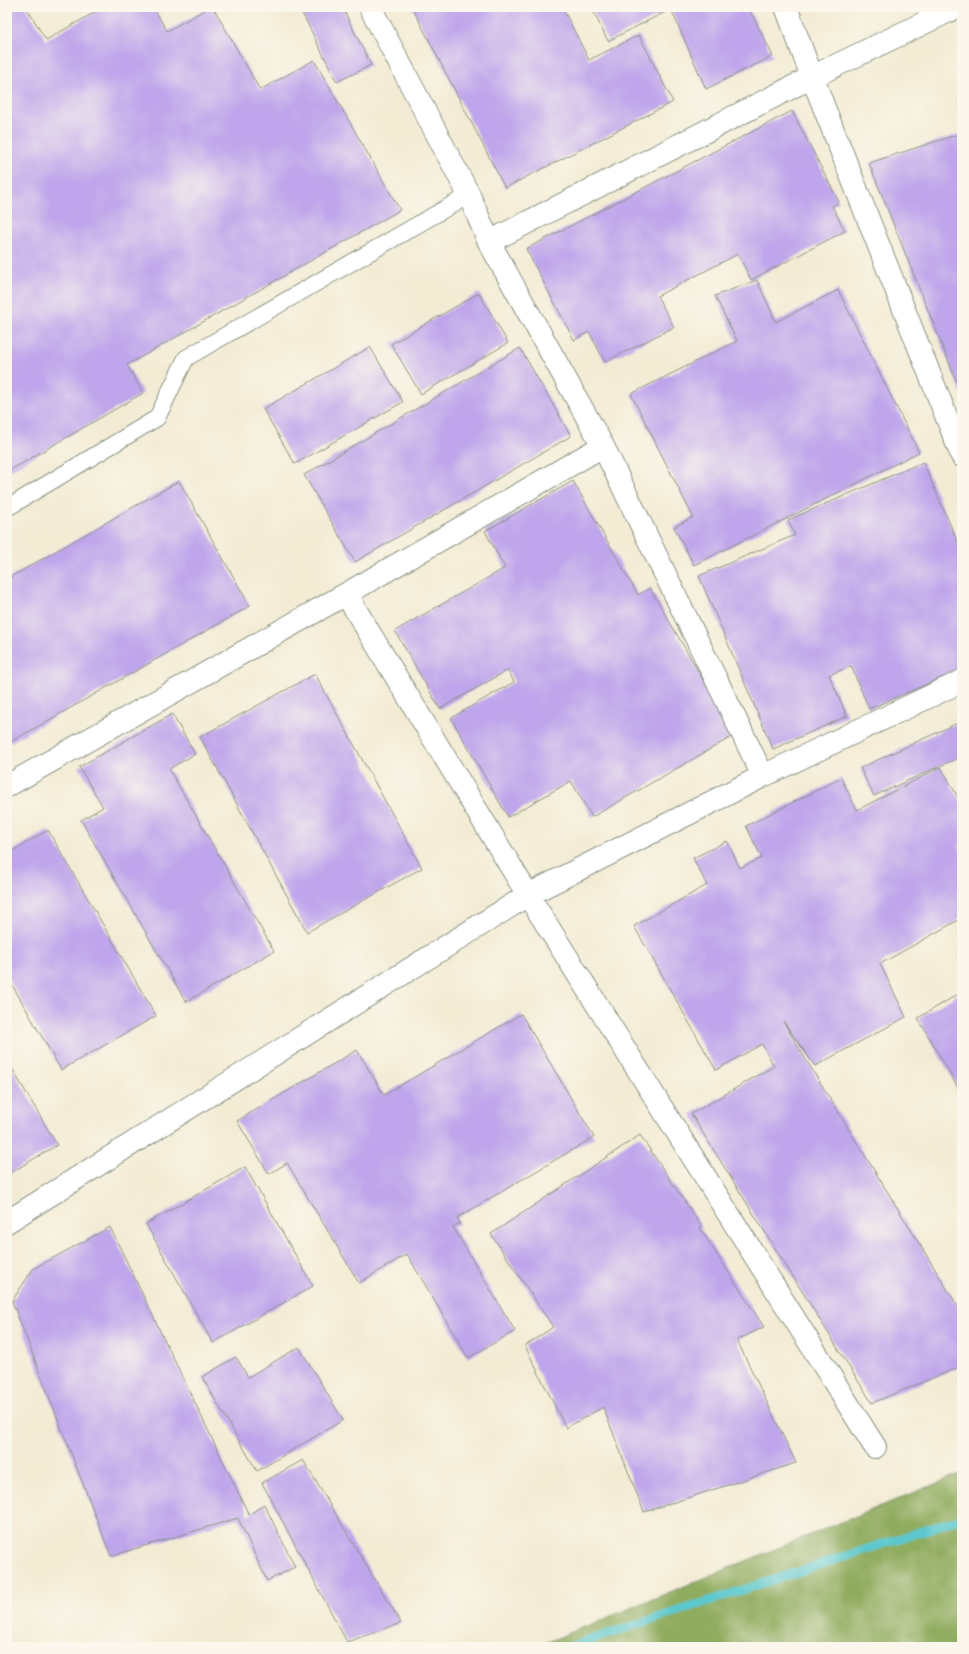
<svg xmlns="http://www.w3.org/2000/svg" width="969" height="1654" viewBox="0 0 969 1654" font-family="Sriracha,sans-serif">
	<style>
		.forest { fill: #90ac5e; stroke: #587449 }
		.lines { fill: none; stroke-linecap: round; stroke-linejoin: round }
		.stream { stroke: #5bc8ce; stroke-width: 9 }
		.building { fill: #bfa5eb }
		.service-casing { stroke: #899484; stroke-width: 18 }
		.minor-casing { stroke: #899484; stroke-width: 24 }
		.service { stroke: #fff; stroke-width: 16 }
		.minor { stroke: #fff; stroke-width: 22 }
	</style>
	<rect width="100%" height="100%" fill="#fbf7ec"/>
	<filter id="ink" filterUnits="userSpaceOnUse"><feTurbulence type="fractalNoise" baseFrequency=".025" numOctaves="2"/><feDisplacementMap in="SourceGraphic" scale="8" xChannelSelector="R" yChannelSelector="G"/><feConvolveMatrix kernelMatrix="1 2 1 2 8 2 1 2 1" color-interpolation-filters="sRGB"/></filter>
	<filter id="wash" filterUnits="userSpaceOnUse"><feTurbulence type="fractalNoise" baseFrequency=".012" numOctaves="4" result="noise"/><feDisplacementMap in="SourceGraphic" scale="16" xChannelSelector="R" yChannelSelector="G"/><feGaussianBlur stdDeviation="0.9" result="paint"/><feColorMatrix in="noise" values="0 0 0 0 0 0 0 0 0 0 0 0 0 0 0 0 0 1.4 0 .05"/><feComposite in="paint" operator="in"/></filter>
	<g filter="url(#wash)">
		<rect width="100%" height="100%" fill="#f3ebd4"/>
		<path class="forest" d="M962 1473V1647H535Z"/>
		<g class="lines">
			<path class="stream" d="M569 1647 962 1518"/>
		</g>
		<g id="blocks">
			<path class="building" d="M7 7H26L46 40 104 7H153L167 31 210 7H213L260 90 314 60 400 210 127 365 143 393 7 472Z
				M299 7H342L371 65 337 82Z
				M412 7H562L589 60 639 35 673 102 505 188Z
				M591 7H748L773 56 706 89 671 9 608 41Z
				M792 111 839 202 832 206 845 231 751 280 738 254 657 296 674 327 605 362 589 332 574 340 526 249Z
				M962 133V395L869 163Z
				M757 280 776 322 838 290 919 452 694 565 674 527 693 517 631 394 737 341 715 296Z
				M479 293 508 343 421 394 391 344Z
				M370 347 403 402 295 464 263 409Z
				M520 348 571 436 355 562 304 475Z
				M923 462 962 552V669L869 709 851 666 829 675 847 716 773 749 699 576 795 535 788 520Z
				M179 481 250 606 7 744V579Z
				M573 481 638 595 650 588 735 735 592 817 571 781 508 817 451 718 514 682 508 670 440 709 395 631 505 568 485 531Z
				M315 674 422 868 307 932 200 737Z
				M172 714 195 754 169 769 274 951 186 1002 81 820 103 807 79 767Z
				M962 721V756L874 796 860 768Z
				M941 767 962 804V844L959 846 962 852V918L880 964 906 1017 815 1066 783 1021 800 1050 962 1313V1366L872 1403 691 1114 774 1066 762 1044 716 1070 634 926 707 885 693 858 727 841 740 868 762 858 746 826 841 778 857 810Z
				M48 830 156 1016 61 1070 7 976V854Z
				M962 992V1095L918 1018Z
				M521 1014 594 1137 457 1218 460 1223 453 1227 515 1331 468 1358 407 1254 359 1283 287 1163 269 1174 237 1121 357 1050 384 1095Z
				M7 1060 57 1145 7 1175Z
				M640 1135 702 1227 700 1228 764 1327 737 1340 796 1463 644 1512 603 1407 566 1428 525 1346 553 1327 491 1234Z
				M245 1167 313 1286 213 1343 146 1224Z
				M110 1227 249 1515 264 1504 295 1567 267 1581 238 1518 111 1556 12 1301 33 1269Z
				M299 1347 343 1420 257 1471 202 1377 236 1357 248 1377Z
				M303 1460 401 1623 347 1642 262 1483Z"/>
		</g>
	</g>
	<g filter="url(#ink)">
		<use href="#blocks" fill-opacity="0" stroke="#899484" stroke-width="1"/>
		<g class="lines">
			<defs>
				<path id="service" d="M7 508 157 418 186 358 469 195"/>
				<path id="minor" d="M370 7 469 195 489 242 603 446 763 776
					M786 7 812 77 962 456
					M489 242 812 77 957 7
					M346 594 528 895 875 1447
					M7 786 346 594 603 446
					M7 1222 528 895 763 776 962 681"/>
			</defs>
			<use href="#service" class="service-casing"/>
			<use href="#minor" class="minor-casing"/>
			<use href="#service" class="service"/>
			<use href="#minor" class="minor"/>
		</g>
	</g>
	<rect width="969" height="1654" fill="none" stroke="#fbf7ec" stroke-width="24"/>
</svg>
